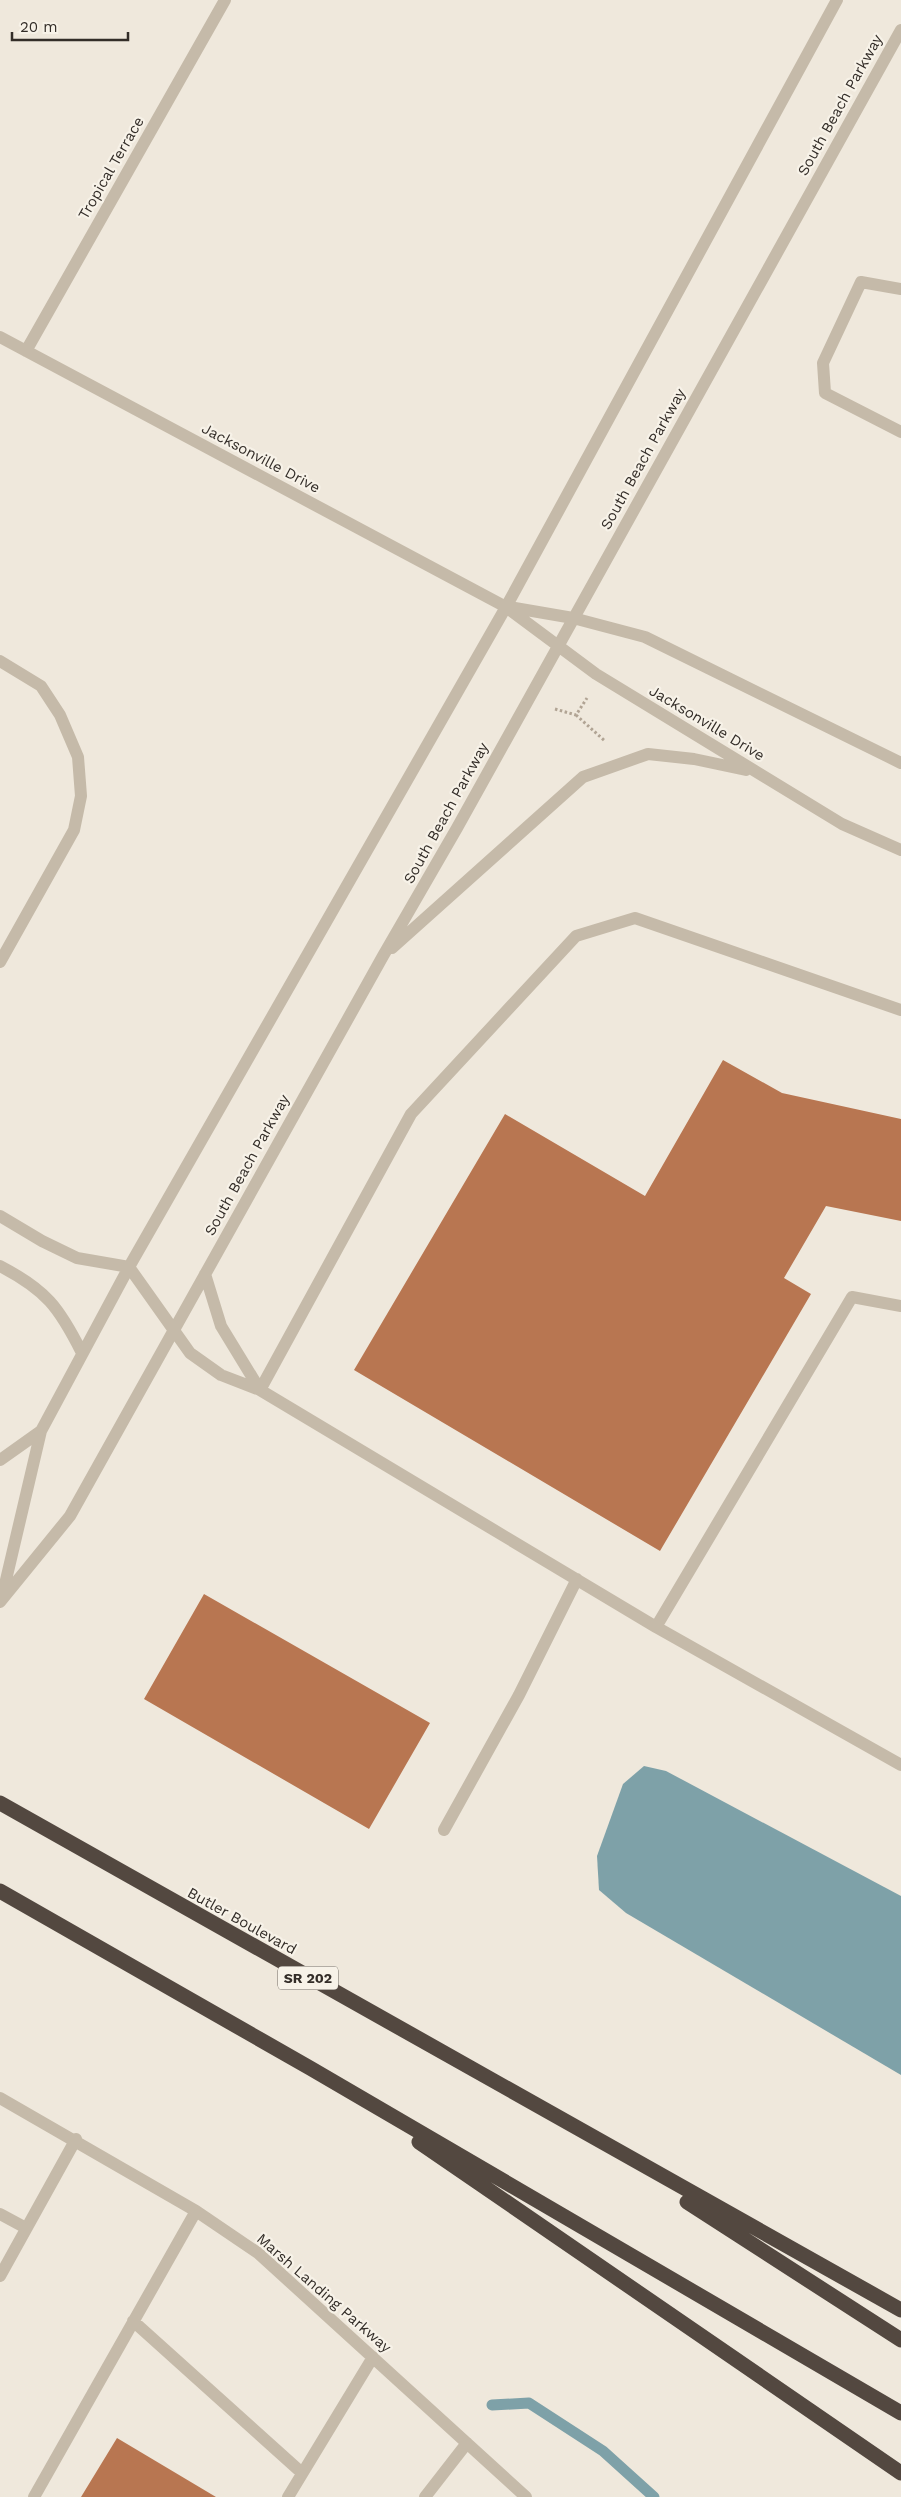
<svg xmlns="http://www.w3.org/2000/svg" width="901" height="2497" viewBox="0 0 901 2497" font-family="'Work Sans',sans-serif">
	<style>
		.water { fill: #7ea1a8 }
		.lines { fill: none; stroke-linecap: round; stroke-linejoin: round }
		.stream { stroke: #7ea1a8; stroke-width: 11 }
		.building { fill: #b87651 }
		.path { stroke: #b1a494; stroke-width: 3; stroke-dasharray: 2.5 2.5; stroke-linecap: butt }
		.minor { stroke: #c5baa9; stroke-width: 12 }
		.highway { stroke: #534840; stroke-width: 15 }
		.labels { text-anchor: middle; dominant-baseline: central; stroke-width: 4.5; stroke-linejoin: round; paint-order: stroke }
		.shield { fill: #f7f2e8; stroke: #6e6862; stroke-width: 1 }
		.shield-label { font-size: 14px; font-weight: bold; fill: #332d28 }
		.street-label { font-size: 15px; fill: #332d28; stroke: #f7f2e8 }
	</style>
	<rect width="100%" height="100%" fill="#efe8dc"/>
	<path class="water" d="M644 1766 666 1771 901 1896V2075L626 1913 599 1890 597 1856 623 1784Z"/>
	<g class="lines">
		<path class="stream" d="M492 2405 529 2403 603 2451 654 2497"/>
	</g>
	<path class="building" d="M723 1060 782 1093 901 1119V1221L826 1206 784 1278 811 1294 660 1551 354 1370 505 1114 645 1196Z
		M204 1594 430 1723 369 1829 144 1699Z
		M117 2438 216 2497H81Z"/>
	<g class="lines">
		<path class="path" d="M555 709 576 715 587 698
			M576 715 605 741"/>
		<path class="minor" d="M901 289 861 282 823 363 825 393 901 432
			M0 337 506 607 596 674 842 824 901 850
			M26 351 225 0
			M509 607 573 618 645 637 901 763
			M0 661 41 686 60 715 78 757 81 796 74 830 0 962
			M392 948 583 777 648 754 694 759 746 770
			M0 1216 42 1241 77 1258 129 1267 190 1353 221 1375 260 1390 656 1627 901 1765
			M0 1266C46 1290 59 1307 82 1353
			M205 1274 221 1326 260 1390
			M260 1390 411 1114 576 936 635 918 901 1010
			M0 1460 41 1431
			M2 1597 41 1431 129 1267 506 607 837 0
			M0 1602 70 1516 383 956 457 828 901 30
			M656 1627 852 1297 901 1306
			M444 1830 519 1695 577 1579
			M0 2098 196 2211 258 2253 526 2497
			M0 2214 26 2228
			M0 2276 76 2139
			M133 2321 302 2473
			M34 2497 196 2211
			M288 2497 373 2357
			M425 2497 467 2443"/>
		<path class="highway" d="M0 1803 901 2310
			M0 1891 310 2068 901 2413
			M419 2142 901 2473
			M687 2202 901 2340"/>
	</g>
	<g class="labels">
		<rect class="shield" x="278" y="1966.5" width="60" height="23" rx="4"/>
		<g class="shield-label">
			<text x="308" y="1978">SR 202</text>
		</g>
		<g class="street-label">
			<text transform="translate(840 105) rotate(-61)">South Beach Parkway</text>
			<text transform="translate(111 168) rotate(-60)">Tropical Terrace</text>
			<text transform="translate(261 458) rotate(28)">Jacksonville Drive</text>
			<text transform="translate(643 459) rotate(-61)">South Beach Parkway</text>
			<text transform="translate(707 723) rotate(31)">Jacksonville Drive</text>
			<text transform="translate(446 813) rotate(-61)">South Beach Parkway</text>
			<text transform="translate(247 1165) rotate(-61)">South Beach Parkway</text>
			<text transform="translate(242 1921) rotate(29)">Butler Boulevard</text>
			<text transform="translate(324 2293) rotate(41)">Marsh Landing Parkway</text>
		</g>
	</g>
	<path d="M12 32v8h116v-8" fill="none" stroke="#332d28" stroke-width="2.5"/>
	<text x="20" y="32" font-size="15" fill="#332d28" stroke="#f7f2e8" stroke-width="4" paint-order="stroke">20 m</text>
</svg>
